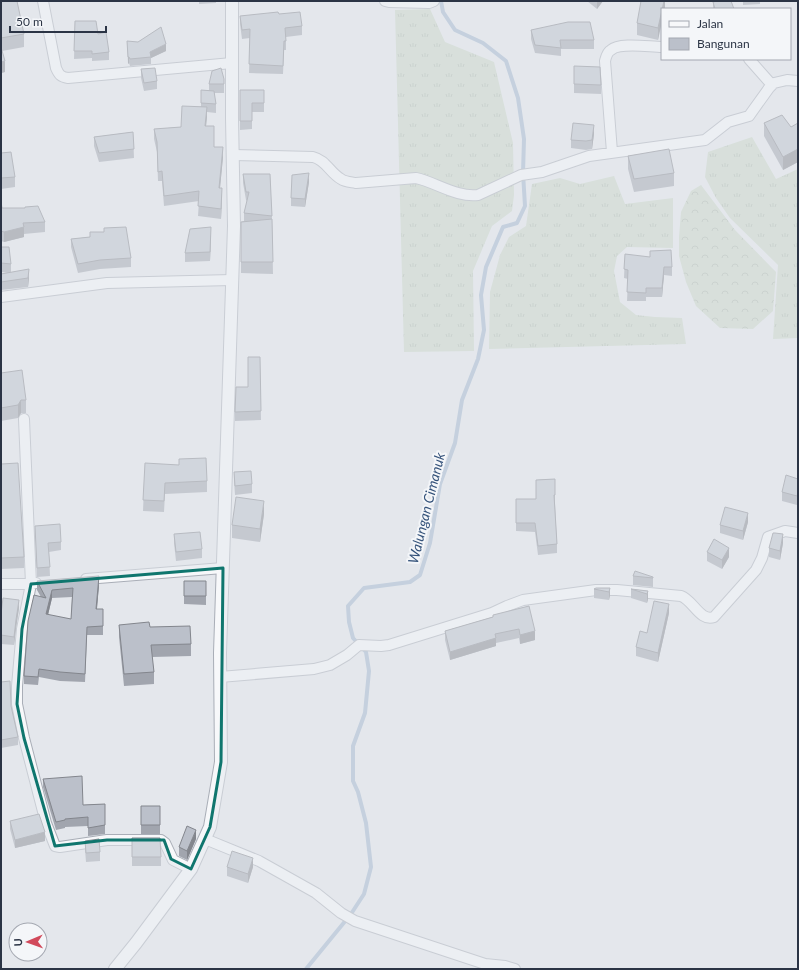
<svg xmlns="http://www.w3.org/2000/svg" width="799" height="970" viewBox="0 0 799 970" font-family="Lato,sans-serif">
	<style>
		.grass { fill: url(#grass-tufts) }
		.forest { fill: url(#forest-crowns) }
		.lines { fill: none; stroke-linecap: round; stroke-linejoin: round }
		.stream { stroke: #9fb4cc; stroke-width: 4 }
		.minor-casing { stroke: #a9aeb7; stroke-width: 12 }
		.tertiary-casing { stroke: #a9aeb7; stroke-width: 14 }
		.minor { stroke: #f7f8fa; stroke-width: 10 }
		.tertiary { stroke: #f7f8fa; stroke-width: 12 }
		.wall { fill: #a1a5ae; fill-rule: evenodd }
		.shaded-wall { fill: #83868d }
		.building { fill: #bbc0ca; stroke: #83868d; fill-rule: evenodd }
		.marked { fill: none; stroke: #0f766e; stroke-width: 3; stroke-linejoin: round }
		.labels { text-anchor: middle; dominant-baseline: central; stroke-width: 4; stroke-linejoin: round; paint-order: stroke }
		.water-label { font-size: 14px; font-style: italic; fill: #34527a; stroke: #f4f6f9 }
	</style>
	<defs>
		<pattern id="grass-tufts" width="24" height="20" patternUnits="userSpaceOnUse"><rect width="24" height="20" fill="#c9d6c5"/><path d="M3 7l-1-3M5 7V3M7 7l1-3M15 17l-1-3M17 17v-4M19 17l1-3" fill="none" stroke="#adb8ab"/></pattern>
		<pattern id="forest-crowns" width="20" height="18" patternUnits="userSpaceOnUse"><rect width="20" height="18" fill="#c9d6c5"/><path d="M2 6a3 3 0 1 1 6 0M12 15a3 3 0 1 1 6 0" fill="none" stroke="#adb8ab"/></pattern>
	</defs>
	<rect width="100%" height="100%" fill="#e4e7ec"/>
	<path class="grass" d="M430 9 445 42 494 62 513 143 514 195 512 211 492 226 473 271 474 351 404 352 395 10Z
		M752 137 776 179 798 169V338L773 339 778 265 730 218 716 198 705 177 708 152Z
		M614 176 625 204 673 198V248L627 247 617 256 614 271 620 302 636 315 655 317 682 318 686 344 489 349 490 292 500 255 509 237 526 226 532 184 560 178 580 184Z"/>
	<path class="forest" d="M701 185 735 230 776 272 773 311 753 329 720 328 696 306 686 282 679 256V237L681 212 691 191Z"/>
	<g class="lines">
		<path class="stream" d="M306 969 351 914 364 894 371 867 366 823 358 792 353 781V746L365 713 369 671 366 652 353 638 349 622 348 606 364 588 410 582 420 575 430 543 440 484 455 443 462 400 478 359 484 330 481 295 486 267 503 227 517 223 525 206 523 173 524 139 518 98 506 61 483 43 455 30 443 12 441 1"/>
		<defs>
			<path id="minor" d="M43 1 56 68C59 75 61 77 68 78L232 63
				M385 1 389 2 429 3 434 1
				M749 59 772 85
				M612 152 605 61C606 57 607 52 611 50 620 42 649 47 662 47
				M233 155 313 157C326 160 330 173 341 179 345 182 351 182 356 183L416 178C435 182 458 198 478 195L521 175 542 172 589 156 705 140 728 122 749 116 769 88 774 83 787 80 798 81
				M1 297 107 283 232 280
				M24 419 31 584 36 583
				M86 579 223 568
				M1 584H31L22 629 17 686V704L24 738 46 823 55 846 60 847 107 840H161L165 843 173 860 191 869
				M220 677 314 669 330 665 347 655 359 645 381 646 389 645 492 613 507 606 523 600 596 590H617L681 596C693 600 700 622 714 617L756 570 762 558 768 537 785 531 798 533
				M205 839 259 861 316 893 341 913 355 921 485 964 505 966 515 969"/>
			<path id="tertiary" d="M115 969 136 943 191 869 210 827 221 762 220 653 234 226 232 118V1"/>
		</defs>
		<use href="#minor" class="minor-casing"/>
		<use href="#tertiary" class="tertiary-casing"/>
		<use href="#minor" class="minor"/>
		<use href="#tertiary" class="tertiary"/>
	</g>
	<path class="wall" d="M1 1 24 34V47L2 51 5 72 1 73Z
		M199 1H216V3L199 4Z
		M587 1H603L597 9Z
		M665 1V9H662L658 40 637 35V23Z
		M743 1H760V4L743 5Z
		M713 2 734 9H713Z
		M279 14 302 26V35L286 37V50H284L283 74 249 73 250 38 242 39 240 24V16Z
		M75 21 109 52V60L92 61V58L74 59Z
		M531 30 594 40V49H561V56L535 53 531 39Z
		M127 41 166 51 151 58V64L130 66 129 63 128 64Z
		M141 69 157 81V89L144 91 141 78Z
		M224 79V93H214L216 104V113L207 112 206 126 214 147 223 157 220 188 222 198 221 219 198 216 199 201 164 206 162 181H158L157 152 154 139V129L181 127 201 106V90H209V84Z
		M574 84 601 85V94L574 93Z
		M240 90H264V112H252V129L240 130Z
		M764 123 791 127 798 123V162L783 170 764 136Z
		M133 132 134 158 99 162 94 146V137Z
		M594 134 592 149 586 150 571 148V140Z
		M1 153 15 177V187L1 189Z
		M628 156 674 173V186L634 192 628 169Z
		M243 174H270L272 219 273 274 241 273V222L244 221V213L247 201 246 200 243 183Z
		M309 182 305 207 291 206V198Z
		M1 202 2 208 45 222V232L24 234V237L4 242 1 241Z
		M104 228 131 258V267L100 269 78 273 71 247V239L90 237 104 232Z
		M211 236 210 261 185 262V253Z
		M1 247 11 264V272L29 278 28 287 1 290V274L9 273 1 272Z
		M625 254 672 267V276L664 275 662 297H646V301H627L628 279 624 278Z
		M260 357 261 420 235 421V412L248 387Z
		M1 373 26 400V413H21L18 418 1 421Z
		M145 463 207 481V492L165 494 164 512 143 511Z
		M1 464 24 557V568L1 569Z
		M234 472 252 484V493L235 495 234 481Z
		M555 479V504L557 544V553L538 555 535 532 516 531V499H536V480Z
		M798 479 797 505 782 501V492Z
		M264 514 260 542 232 538V525Z
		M748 522 743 540 720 533V525Z
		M35 526 61 542V550L49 552 50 576 37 577Z
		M174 534 202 549V558L176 561 174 543Z
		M783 543 780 560 769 557V548Z
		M707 552 729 557 722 569 707 561Z
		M633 576 653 577V587L633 585Z
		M37 581 99 585 97 609H103V635H87L85 682 60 681 39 677 38 685 24 684V676L41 597 37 590ZM72 597 71 619 48 615 52 598Z
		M184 581 206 590V605L184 604Z
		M610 588 609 600 594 598V589Z
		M631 589 648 591V599L647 603 631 598Z
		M529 606 535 640 520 644 519 638 496 643V646L450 660 445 640V631Z
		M19 608 16 628 14 645 1 644V614Z
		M669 613 658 662 636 656V647L647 633Z
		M119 625 150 627 191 644V656L152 657 154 672V684L124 686 119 637Z
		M1 682 11 706 18 737V745L1 748Z
		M43 779 83 805 105 804V834L88 836V826L65 827V828L56 830 43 787Z
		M141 806H160V834H141Z
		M10 821 45 841 15 848 10 829Z
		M132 838 161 857V866H132Z
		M196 839 187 860 179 856V847Z
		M85 841 100 852V861L86 862 85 850Z
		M227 867H253L248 883 227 876Z"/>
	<path class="shaded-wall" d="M597 1H603L597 9Z
		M664 1H665V9H662Z
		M662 10V22L658 40V28Z
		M166 44V51L151 58 150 52Z
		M128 57H129V63L128 64Z
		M5 61V72L1 73V62Z
		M207 107V117L205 136V126Z
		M594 125V134L592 149V140Z
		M223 147V157L219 198V188Z
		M798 149V162L783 170V157Z
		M309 173V182L305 207V199Z
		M222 188V198L221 219V209Z
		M24 227V237L4 242V232Z
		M211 227V236L210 261V252Z
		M664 267V275L662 297V288Z
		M29 269V278L28 287V278Z
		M21 400V413L18 418V405Z
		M798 492V501L797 505V496Z
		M264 501V514L260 542V529Z
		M748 513V522L743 540V531Z
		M783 534V543L780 560V551Z
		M729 548V557L722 569V560Z
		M99 576V585L96 618V609Z
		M610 588V596L609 600V592Z
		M52 590V598L46 623V614Z
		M648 591V599L647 603V594Z
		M19 600V608L16 628 14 645V637L16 620Z
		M669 604V613L658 662V653Z
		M535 631V640L520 644V635Z
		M496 638V646L450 660V652Z
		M196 830V839L187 860V851Z
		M45 832V841L15 848V840Z
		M253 858V867L248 883V874Z"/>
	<path class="building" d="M1 1H17L24 34 1 38Z
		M641 1H664L658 28 637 23Z
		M717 1H731L734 9H715L713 2Z
		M278 12 279 14 300 12 302 26 285 28 286 41H284L283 66 249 64 250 29 242 30 240 16Z
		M75 21H96L98 34 106 32 109 52 92 54V51H74Z
		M568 22H590L594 40H560L561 48 535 45 531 30Z
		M161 27 166 44 150 52 151 57 130 59 129 57H128L127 41 138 42Z
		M1 47 5 61 1 62Z
		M574 66 600 67 601 85 574 84Z
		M155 68 157 81 144 83 141 69Z
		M221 68 224 79V84H209L212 71Z
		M201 90 214 91 216 104 201 103Z
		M240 90H264V103H252V121H240Z
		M182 106 207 107 205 126H214V147H223L219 188H222L221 209 198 206 199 191 164 196 162 171 158 172 157 142 154 129 181 127Z
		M782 115 791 127 798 123V149L783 157 764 123Z
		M573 123 594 125 592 140 586 141 571 140Z
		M133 132 134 149 99 153 94 137Z
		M669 149 674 173 634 179 628 156Z
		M11 152 15 177 1 178V153Z
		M309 173 305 199 291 198 292 175Z
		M243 174H270L272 216 244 213 249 192H246Z
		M1 202 2 208H25V207L38 206 45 222 23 223 24 227 4 232 1 231Z
		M272 219 273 262H241V222Z
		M126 227 131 258 100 260 78 264 71 239 90 237V232H104V228Z
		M211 227 210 252 185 253 190 229Z
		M1 247H9L11 264 1 263Z
		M671 250 672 267H664L662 288H646V293L627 292 628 270 624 269 625 254 650 257V251Z
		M29 269 28 278 1 282V274Z
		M248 357H260L261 411 235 412 236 387H248Z
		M22 370 26 400H21L18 405 1 408V373Z
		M206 458 207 481 165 483 164 501 143 500 145 463 179 465V459Z
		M18 463 24 557 1 558V464Z
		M251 471 252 484 235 486 234 472Z
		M786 475 798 479V492L797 496 782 492Z
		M555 479V495H554L557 544 538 546 535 523H516V499H536V480Z
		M236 497 264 501 260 529 232 525Z
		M725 507 748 513 743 531 720 525Z
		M60 524 61 542 48 543 50 567 37 568 35 526Z
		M200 532 202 549 176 552 174 534Z
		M773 533H775L783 534 780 551 769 548Z
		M714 539 729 548 722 560 707 552Z
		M635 571 653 577V578L633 576Z
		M99 576 96 609H103V626L87 627 85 674 60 672 39 669 38 677 24 676 28 621 34 595 46 598 37 581ZM73 588 71 619 46 614 52 590Z
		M184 581H206V596H184Z
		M596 588H610L609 592 594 589Z
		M631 589 648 591 647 594Z
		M3 598 19 600 16 620 14 637 1 635V614Z
		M654 601 669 604 658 653 636 647 640 631 647 633Z
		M529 606 535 631 520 635 519 629 495 634 496 638 450 652 445 631 493 617V615Z
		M149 622 150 627 190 626 191 644 151 645 154 672 124 674 119 625Z
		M10 681 11 706 18 737 1 740V682Z
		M82 776 83 805 105 804V825L88 828V817L65 819V820L56 822 43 779Z
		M141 806H160V825H141Z
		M39 814 45 832 15 840 10 821Z
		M187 826 196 830 187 851 179 847Z
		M132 838H160L161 857H132Z
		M99 839 100 852 86 853 85 841Z
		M232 851 253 858 248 874 227 867Z"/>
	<path d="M0 0H799V970H0ZM223 568 221 762 210 827 191 869 171 859 164 840H107L55 846 24 738 17 704 22 629 31 584Z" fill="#e4e7ec" fill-opacity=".55" fill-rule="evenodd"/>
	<path class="marked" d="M223 568 221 762 210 827 191 869 171 859 164 840H107L55 846 24 738 17 704 22 629 31 584Z"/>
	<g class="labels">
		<g class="water-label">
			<text transform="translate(426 508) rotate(-76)">Walungan Cimanuk</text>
		</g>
	</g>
	<rect width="799" height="970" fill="none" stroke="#2b3445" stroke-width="4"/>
	<rect x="661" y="8" width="130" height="52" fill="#f4f6f9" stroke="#a4a8b1"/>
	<rect x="669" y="21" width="20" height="6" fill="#f7f8fa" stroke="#a4a8b1"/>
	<text x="697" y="28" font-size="12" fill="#2b3445">Jalan</text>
	<rect x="669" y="38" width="20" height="12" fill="#bbc0ca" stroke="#a4a8b1"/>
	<text x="697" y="48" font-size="12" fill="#2b3445">Bangunan</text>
	<g transform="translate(28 942) rotate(268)"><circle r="19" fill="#f4f6f9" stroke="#a4a8b1"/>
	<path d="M0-3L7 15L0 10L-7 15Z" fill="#d1495b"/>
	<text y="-6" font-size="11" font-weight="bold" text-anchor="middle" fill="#2b3445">U</text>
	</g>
	<path d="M10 26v6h96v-6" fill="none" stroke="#2b3445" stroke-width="2"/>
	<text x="16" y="26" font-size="12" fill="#2b3445" stroke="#f4f6f9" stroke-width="3" paint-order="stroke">50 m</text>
</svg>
